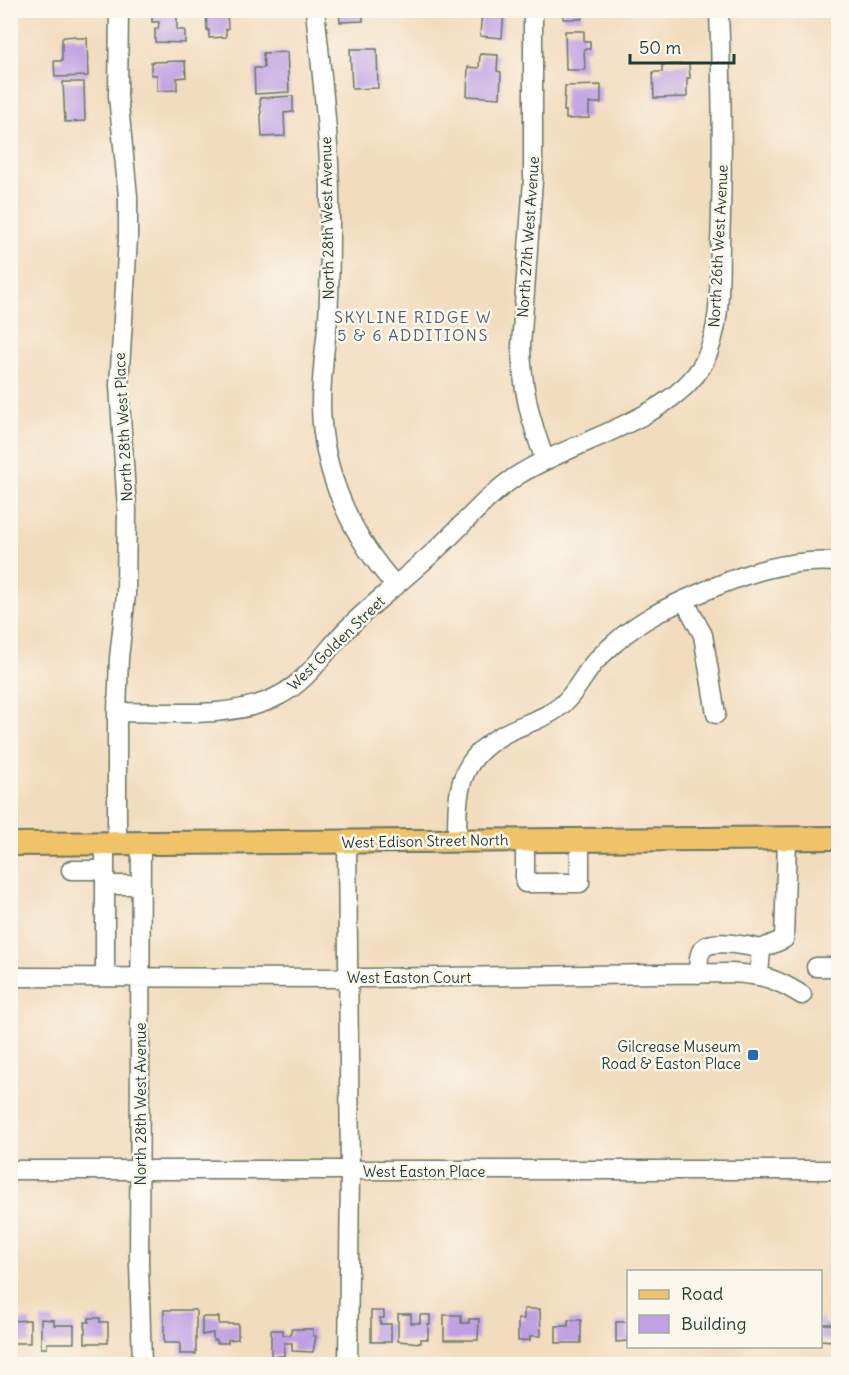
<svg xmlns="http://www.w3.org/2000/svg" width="849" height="1375" viewBox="0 0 849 1375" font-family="Delius,sans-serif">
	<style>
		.building { fill: #bfa0e3 }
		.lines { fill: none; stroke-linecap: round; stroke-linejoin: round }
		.minor-casing { stroke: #697564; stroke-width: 21 }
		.major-casing { stroke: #697564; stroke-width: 26 }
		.minor { stroke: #fff; stroke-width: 18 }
		.major { stroke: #f1c369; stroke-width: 22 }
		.poi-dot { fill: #1f6fb2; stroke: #fbf7ec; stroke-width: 2 }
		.labels { text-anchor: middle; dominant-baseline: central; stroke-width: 5; stroke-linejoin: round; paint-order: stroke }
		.street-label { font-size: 15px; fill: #1f3d34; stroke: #fbf7ec }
		.poi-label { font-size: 15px; fill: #1f3d34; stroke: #fbf7ec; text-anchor: end }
		.neighbourhood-label { font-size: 16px; letter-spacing: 1.5px; fill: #576071; stroke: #fbf7ec }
	</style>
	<rect width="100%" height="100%" fill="#fbf7ec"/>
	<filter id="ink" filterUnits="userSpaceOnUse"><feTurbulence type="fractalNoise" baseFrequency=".0167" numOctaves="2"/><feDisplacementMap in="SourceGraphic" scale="12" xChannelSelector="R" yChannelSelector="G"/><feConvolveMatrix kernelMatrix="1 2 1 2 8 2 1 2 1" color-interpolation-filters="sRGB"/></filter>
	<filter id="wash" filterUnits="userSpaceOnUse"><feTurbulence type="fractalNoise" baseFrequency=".008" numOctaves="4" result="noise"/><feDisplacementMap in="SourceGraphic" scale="24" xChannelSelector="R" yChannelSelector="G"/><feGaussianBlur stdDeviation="1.35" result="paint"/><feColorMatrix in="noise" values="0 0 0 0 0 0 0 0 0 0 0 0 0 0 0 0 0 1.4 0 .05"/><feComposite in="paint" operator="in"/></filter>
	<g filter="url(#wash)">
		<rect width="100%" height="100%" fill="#f2dcbe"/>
		<g id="blocks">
			<path class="building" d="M152 10H177V30H185V43L155 42V29H158L159 22H152Z
				M206 10H227L228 29H226V37L209 38V30H207Z
				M339 10H369V13H363V21L340 22Z
				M482 10H504L502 38 480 36Z
				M563 10H582V19H563Z
				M565 31H584V41H590V49H584L585 70H566Z
				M76 36V38H87L88 76 55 77 54 61H62V39L64 37Z
				M350 49H377L378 88 352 89Z
				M287 52 289 92 255 94 254 68H264L263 53Z
				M480 54 498 55 497 71 501 72 500 98 467 96 468 67 479 68Z
				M185 61 186 77 177 78V90L157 91V75H151V62Z
				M689 64 690 78H687V97L654 98 653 72H662V65Z
				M63 82H84L85 121 65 122Z
				M601 85V103H589V118L566 119V111H564L565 86Z
				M293 96V112L284 113 285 136 262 137 260 98Z
				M524 1309H540L541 1336H530V1340L518 1341V1319H524Z
				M164 1310H196V1354H180V1343H164Z
				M371 1311H384V1318H380V1324H391V1342H371Z
				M398 1314H411V1323H420V1315H430V1324H428V1339H421V1343L398 1341Z
				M444 1315H461V1323H469V1319H479L478 1340H444Z
				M202 1317H219V1324H238V1339L228 1340V1343H216V1340H213V1333L202 1335Z
				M89 1318H100V1322H108V1343H85V1322H89Z
				M41 1319 54 1320V1325H74V1343H47V1348H41Z
				M820 1319H823V1324H835L834 1341 820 1340Z
				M30 1320V1343H10V1321Z
				M568 1320H581V1343H556V1326H568Z
				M616 1322H628V1341L616 1342Z
				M291 1329H313V1336H316L313 1352 292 1351V1343H284V1356H271V1330H283V1335H291Z"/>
		</g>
	</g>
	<g filter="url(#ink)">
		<use href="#blocks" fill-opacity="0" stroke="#697564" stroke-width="1.5"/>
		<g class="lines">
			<defs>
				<path id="minor" d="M315 10C322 78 331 147 330 215 330 249 330 285 328 319 325 348 321 377 321 406 322 472 352 538 396 586
					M533 10V180L521 346C522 388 530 420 545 460
					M684 600 703 635 716 714
					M117 712C168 712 235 720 280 695 311 679 327 647 352 624 380 597 412 573 440 546 465 523 487 496 515 477 570 441 673 420 704 362 722 327 719 284 720 246 723 167 722 89 719 10
					M525 840V883H580V839
					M457 841C457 791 457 759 506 733 525 723 546 719 563 704 575 693 583 677 593 664 600 656 608 649 616 642 640 620 668 607 698 594 743 574 788 558 838 562
					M347 842 350 1171 348 1364
					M117 843V712L119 658 126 595 127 510 119 385 128 238V196L118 96 119 10
					M141 843 139 1263 142 1364
					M71 870H105
					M105 885H141
					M816 967H838
					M698 974C699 965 697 952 705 947 714 939 750 946 761 949
					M759 975 761 949 784 939 787 838
					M105 976V843
					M10 977 365 978 731 973C763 975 775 978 802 995
					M10 1170H838"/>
				<path id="major" d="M10 844 838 838"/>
			</defs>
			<use href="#minor" class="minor-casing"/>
			<use href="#major" class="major-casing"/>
			<use href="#minor" class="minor"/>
			<use href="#major" class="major"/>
		</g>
	</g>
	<rect class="poi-dot" x="747" y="1049" width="12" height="12" rx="3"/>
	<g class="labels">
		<g class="street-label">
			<text transform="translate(327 218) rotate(-91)">North 28th West Avenue</text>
			<text transform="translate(528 237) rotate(-86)">North 27th West Avenue</text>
			<text transform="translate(718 246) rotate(-87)">North 26th West Avenue</text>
			<text transform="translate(123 427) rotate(-93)">North 28th West Place</text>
			<text transform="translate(336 643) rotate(-44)">West Golden Street</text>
			<text transform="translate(425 841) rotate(-1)">West Edison Street North</text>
			<text x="409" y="977">West Easton Court</text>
			<text transform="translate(140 1104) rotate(-90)">North 28th West Avenue</text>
			<text x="424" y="1171">West Easton Place</text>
		</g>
		<g class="poi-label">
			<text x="741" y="1046">Gilcrease Museum<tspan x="741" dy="17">Road &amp; Easton Place</tspan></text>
		</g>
		<g class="neighbourhood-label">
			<text x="413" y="317">SKYLINE RIDGE W<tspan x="413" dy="18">5 &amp; 6 ADDITIONS</tspan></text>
		</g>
	</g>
	<rect width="849" height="1375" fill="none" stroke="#fbf7ec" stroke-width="36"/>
	<rect x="627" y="1270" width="195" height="78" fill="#fbf7ec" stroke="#a3ada2" stroke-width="1.5"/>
	<rect x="639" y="1290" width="30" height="9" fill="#f1c369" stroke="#a3ada2" stroke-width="1.5"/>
	<text x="681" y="1300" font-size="18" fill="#1f3d34">Road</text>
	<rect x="639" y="1315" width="30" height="18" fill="#bfa0e3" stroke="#a3ada2" stroke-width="1.5"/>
	<text x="681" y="1330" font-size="18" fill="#1f3d34">Building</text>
	<path d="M630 54v9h104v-9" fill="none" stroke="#1f3d34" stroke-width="3"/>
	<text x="639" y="54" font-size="18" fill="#1f3d34" stroke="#fbf7ec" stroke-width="4.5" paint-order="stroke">50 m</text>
</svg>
